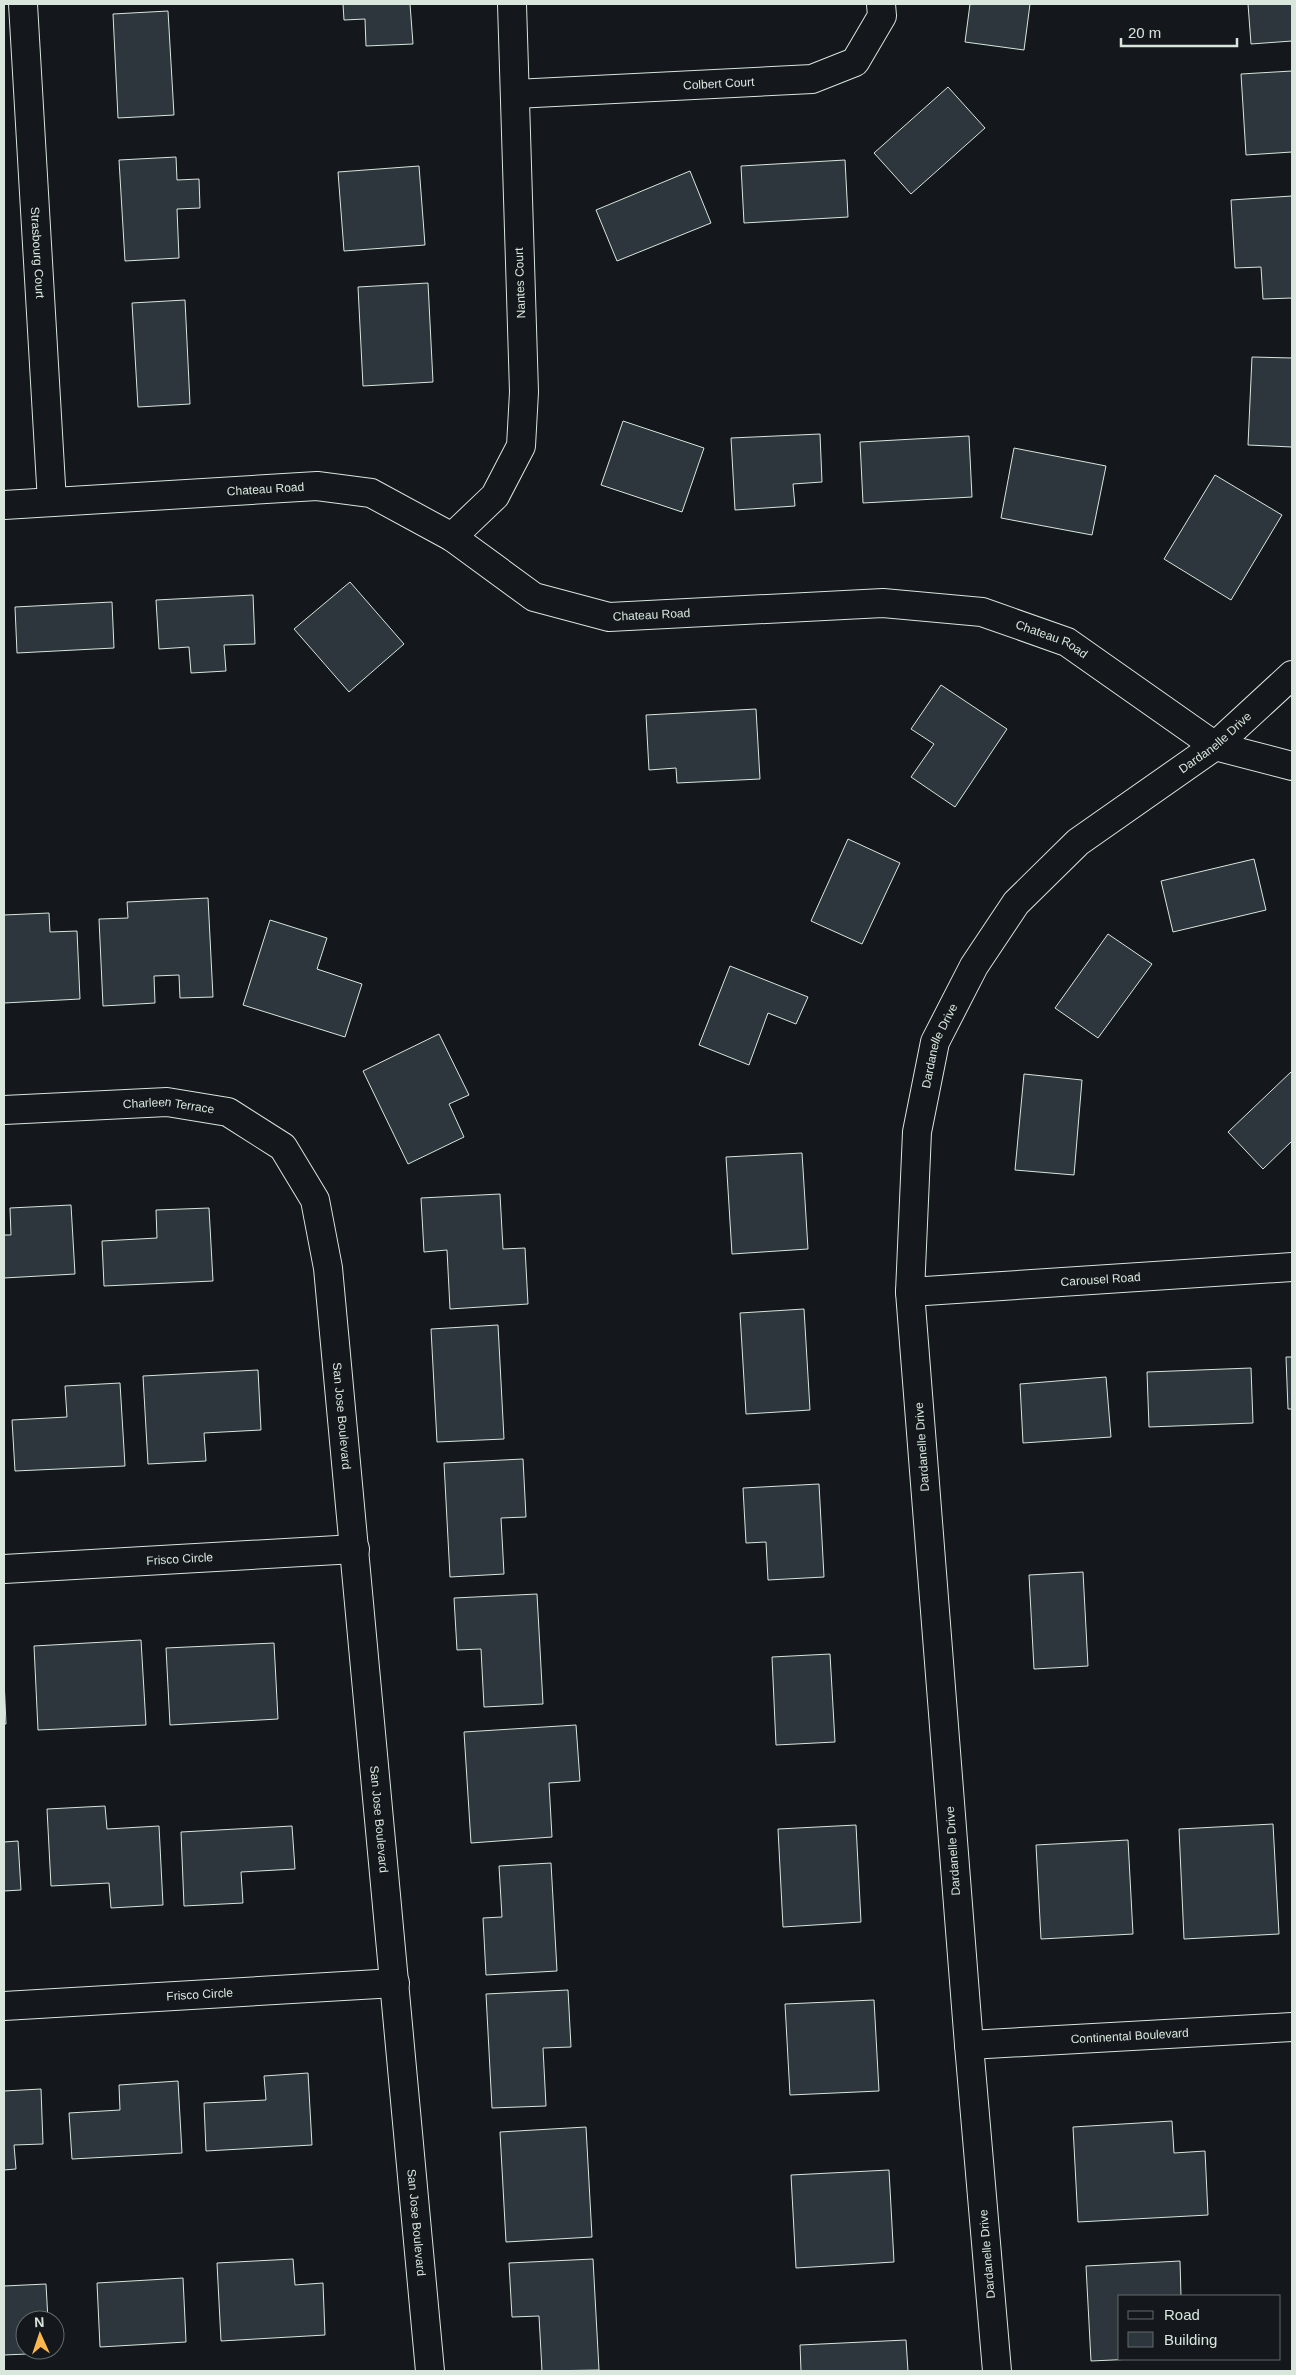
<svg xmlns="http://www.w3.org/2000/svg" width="1296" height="2375" viewBox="0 0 1296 2375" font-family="Helvetica,sans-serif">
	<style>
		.building { fill: #2c363c; stroke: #d8e6dc }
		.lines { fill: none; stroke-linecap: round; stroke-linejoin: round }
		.street-casing { stroke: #d8e6dc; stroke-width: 30 }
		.street { stroke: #14181c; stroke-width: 28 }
		.labels { text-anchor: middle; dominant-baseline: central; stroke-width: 4; stroke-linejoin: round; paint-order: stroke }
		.street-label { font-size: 12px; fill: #d8e6dc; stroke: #14181c }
	</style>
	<rect width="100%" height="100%" fill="#14181c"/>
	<path class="building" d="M343 4H410L413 44 366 46 365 19 344 20Z
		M970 4H1030L1024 50 965 42Z
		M1248 4H1292V41L1251 44Z
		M168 11 174 115 118 118 113 14Z
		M1292 71V152L1246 155 1241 74Z
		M948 87 985 128 911 194 874 153Z
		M176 157 177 180 199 179 200 208 177 209 179 258 125 261 119 160Z
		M845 160 848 217 744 223 741 166Z
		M419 166 425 245 344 251 338 172Z
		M690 171 711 223 617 261 596 210Z
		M1292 196V298L1263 299 1261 267 1235 268 1231 200Z
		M428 283 433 382 363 386 358 287Z
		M185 300 190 404 138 407 132 303Z
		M1252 357 1292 358V447L1248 445Z
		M623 421 704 448 682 512 601 485Z
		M820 434 822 482 793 484 795 506 735 510 731 438Z
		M969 436 972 497 863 503 860 442Z
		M1014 448 1106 466 1092 535 1001 518Z
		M1215 475 1282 515 1231 600 1164 559Z
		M350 582 404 644 349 692 294 629Z
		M253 595 255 644 224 645 226 671 191 673 189 647 159 649 156 600Z
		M112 602 114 648 17 653 15 607Z
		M941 685 1007 729 955 807 911 777 934 744 911 729Z
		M756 709 760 779 677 783 676 768 649 770 646 715Z
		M848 839 900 863 862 944 811 921Z
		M1254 859 1266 910 1173 932 1161 881Z
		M208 898 213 997 180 998 179 975 154 976 155 1003 103 1006 99 919 128 918 127 902Z
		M49 913 50 932 77 931 80 999 4 1003V915Z
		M270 920 327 938 317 969 362 984 345 1037 243 1005Z
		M1108 934 1152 964 1098 1038 1055 1008Z
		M730 966 808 997 796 1024 768 1013 749 1065 699 1045Z
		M439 1034 469 1095 449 1104 464 1137 408 1164 363 1071Z
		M1292 1071V1141L1263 1169 1228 1132Z
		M1024 1074 1082 1080 1074 1175 1015 1170Z
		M802 1153 808 1249 732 1254 726 1157Z
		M500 1194 503 1249 525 1248 528 1304 450 1309 447 1250 424 1252 421 1198Z
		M71 1205 75 1274 4 1278V1235H11L10 1208Z
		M209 1208 213 1281 104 1286 102 1241 157 1238 156 1210Z
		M804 1309 810 1410 746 1414 740 1313Z
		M498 1325 504 1439 437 1442 431 1329Z
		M1286 1357H1292V1409H1288Z
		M1251 1368 1253 1423 1149 1427 1147 1372Z
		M258 1370 261 1430 204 1433 206 1461 148 1464 143 1376Z
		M1106 1377 1111 1437 1023 1443 1020 1384Z
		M120 1383 125 1466 15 1471 12 1420 67 1417 65 1386Z
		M523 1459 526 1517 501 1518 504 1574 450 1577 444 1463Z
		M819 1484 824 1577 768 1580 766 1542 746 1543 743 1488Z
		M1083 1572 1088 1666 1034 1669 1029 1575Z
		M537 1594 543 1704 484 1707 481 1649 457 1650 454 1598Z
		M141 1640 146 1725 38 1730 34 1646Z
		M274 1643 278 1719 170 1725 166 1648Z
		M830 1654 835 1742 776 1745 772 1657Z
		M4 1680 6 1724H4Z
		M576 1725 580 1781 549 1783 552 1837 471 1843 464 1732Z
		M105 1806 107 1829 159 1826 163 1905 111 1908 109 1883 51 1886 47 1809Z
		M1273 1824 1279 1934 1184 1939 1179 1829Z
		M856 1825 861 1922 783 1927 778 1829Z
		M292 1826 295 1869 241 1872 243 1903 184 1906 181 1832Z
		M1128 1840 1133 1934 1041 1939 1036 1845Z
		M18 1841 21 1890 4 1891V1842Z
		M551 1863 557 1971 486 1975 483 1918 502 1917 499 1866Z
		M568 1990 571 2047 543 2048 546 2106 492 2108 486 1994Z
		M874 2000 879 2091 790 2095 785 2004Z
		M308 2073 312 2145 206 2151 204 2103 266 2100 264 2076Z
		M178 2081 182 2153 72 2159 69 2113 120 2110 119 2085Z
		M41 2089 43 2144 14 2145 16 2169 4 2170V2091Z
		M1172 2121 1174 2153 1205 2151 1208 2215 1078 2222 1073 2127Z
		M586 2127 592 2237 506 2242 500 2132Z
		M889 2170 894 2262 796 2268 791 2175Z
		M293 2259 295 2285 323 2283 325 2335 221 2341 217 2263Z
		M593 2259 599 2370 542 2371 539 2316 512 2317 509 2263Z
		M1180 2261 1181 2296H1120V2359H1135L1091 2361 1086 2266Z
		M183 2278 186 2342 100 2347 97 2283Z
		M46 2284 48 2320H25V2350H50V2353L4 2355V2286Z
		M906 2340 908 2371H801L800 2345Z"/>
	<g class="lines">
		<defs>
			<g id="street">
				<path id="s1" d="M23 4 52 502"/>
				<path id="s2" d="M515 94 812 79 855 62 882 16 881 4"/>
				<path id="s3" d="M4 505 317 486 371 493 452 537 534 597 609 617 883 603 982 612 1067 642 1215 746 1292 766"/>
				<path d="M452 537 495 496 521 446 524 392 512 4"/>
				<path id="s4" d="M4 1110 167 1102 228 1112 283 1147 315 1200 328 1268 430 2371"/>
				<path id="s5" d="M910 1292 1292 1267"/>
				<path id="s6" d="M4 1569 355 1549"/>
				<path id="s7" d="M4 2006 395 1983"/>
				<path id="s8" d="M969 2045 1292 2027"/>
				<path id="s9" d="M997 2371 969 2045 910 1292 917 1132 935 1042 974 966 1016 903 1078 842 1215 746 1292 675"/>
			</g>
		</defs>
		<use href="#street" class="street-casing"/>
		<use href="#street" class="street"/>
	</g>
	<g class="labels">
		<g class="street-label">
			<text stroke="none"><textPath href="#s2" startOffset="204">Colbert Court</textPath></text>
			<text stroke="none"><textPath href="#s1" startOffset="249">Strasbourg Court</textPath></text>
			<text transform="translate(520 283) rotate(-92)">Nantes Court</text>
			<text stroke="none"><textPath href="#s3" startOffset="262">Chateau Road</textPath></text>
			<text stroke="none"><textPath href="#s3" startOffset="682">Chateau Road</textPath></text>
			<text stroke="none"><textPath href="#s3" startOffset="1088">Chateau Road</textPath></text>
			<text stroke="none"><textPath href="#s9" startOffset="1752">Dardanelle Drive</textPath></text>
			<text stroke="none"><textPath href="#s9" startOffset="1332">Dardanelle Drive</textPath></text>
			<text stroke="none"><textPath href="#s4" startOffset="165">Charleen Terrace</textPath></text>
			<text stroke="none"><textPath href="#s5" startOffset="191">Carousel Road</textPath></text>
			<text stroke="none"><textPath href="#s4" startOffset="570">San Jose Boulevard</textPath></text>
			<text transform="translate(922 1447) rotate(-94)">Dardanelle Drive</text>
			<text stroke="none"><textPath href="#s6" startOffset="176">Frisco Circle</textPath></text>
			<text stroke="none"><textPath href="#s4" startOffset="975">San Jose Boulevard</textPath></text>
			<text transform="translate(953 1851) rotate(-94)">Dardanelle Drive</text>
			<text stroke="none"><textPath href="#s7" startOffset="196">Frisco Circle</textPath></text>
			<text stroke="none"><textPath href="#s8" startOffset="161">Continental Boulevard</textPath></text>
			<text stroke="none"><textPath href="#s4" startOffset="1380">San Jose Boulevard</textPath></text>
			<text transform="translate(987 2254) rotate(-95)">Dardanelle Drive</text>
		</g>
	</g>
	<rect width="1296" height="2375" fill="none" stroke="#d8e6dc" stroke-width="10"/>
	<rect x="1118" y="2295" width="162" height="65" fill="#14181c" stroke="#626a69"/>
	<rect x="1128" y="2311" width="25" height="8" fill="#14181c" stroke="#626a69"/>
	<text x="1164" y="2320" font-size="15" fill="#d8e6dc">Road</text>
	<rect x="1128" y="2332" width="25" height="15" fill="#2c363c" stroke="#626a69"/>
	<text x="1164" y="2345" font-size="15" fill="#d8e6dc">Building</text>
	<g transform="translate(40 2335) rotate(357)"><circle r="24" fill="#14181c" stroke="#626a69"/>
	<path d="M0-4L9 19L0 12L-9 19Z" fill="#ffb74d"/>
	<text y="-8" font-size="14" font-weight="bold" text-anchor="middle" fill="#d8e6dc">N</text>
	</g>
	<path d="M1121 38v8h116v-8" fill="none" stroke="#d8e6dc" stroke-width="2.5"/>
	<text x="1128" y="38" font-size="15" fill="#d8e6dc" stroke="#14181c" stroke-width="4" paint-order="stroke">20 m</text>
</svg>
